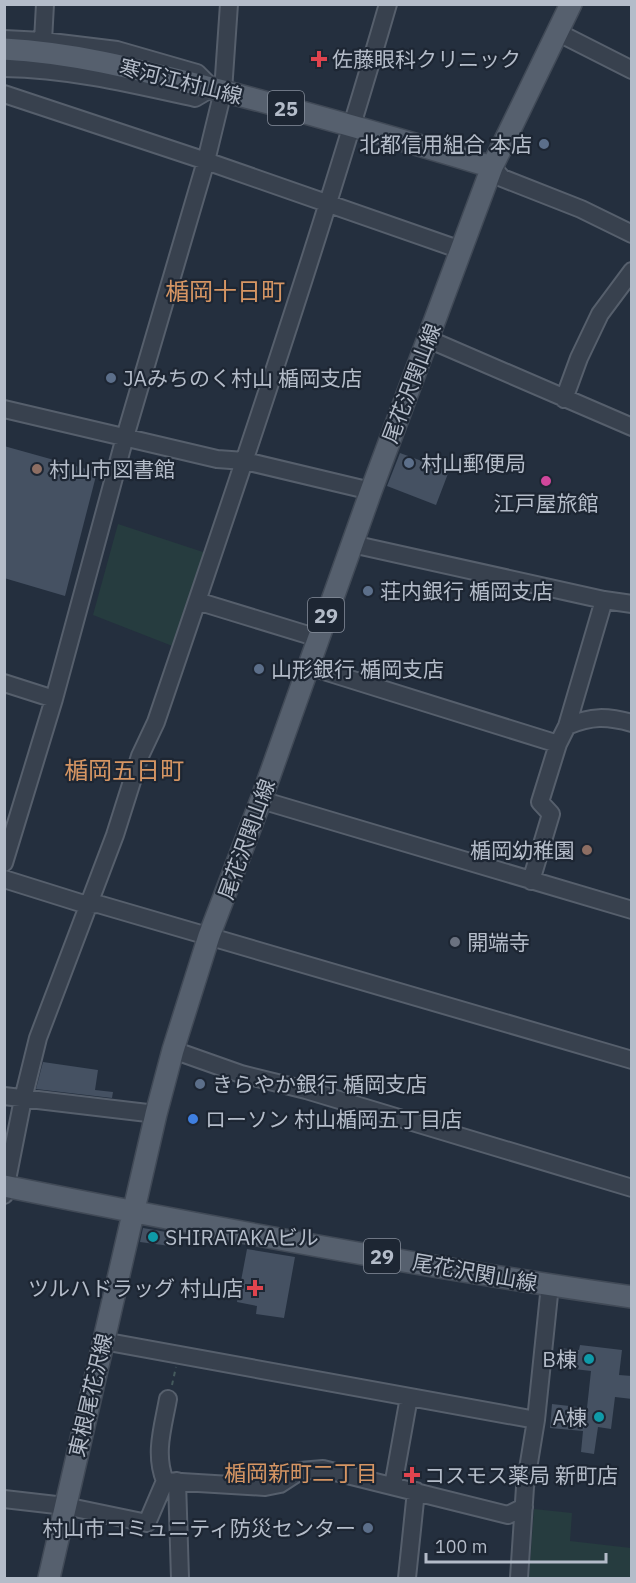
<svg xmlns="http://www.w3.org/2000/svg" width="636" height="1583" viewBox="0 0 636 1583" font-family="'IBM Plex Sans','Noto Sans JP',sans-serif">
	<style>
		.green { fill: #263c3f }
		.building { fill: #455162 }
		.lines { fill: none; stroke-linecap: round; stroke-linejoin: round }
		.minor-casing { stroke: #565f6c; stroke-width: 20 }
		.major-casing { stroke: #414a57; stroke-width: 24 }
		.path { stroke: #44595c; stroke-width: 2; stroke-dasharray: 4.5 4.5; stroke-linecap: butt }
		.minor { stroke: #38414e; stroke-width: 16 }
		.major { stroke: #56606e; stroke-width: 21 }
		.health-dot { fill: #e0444e; stroke: #1d2633; stroke-width: 2 }
		.service-dot { fill: #5c6f8a; stroke: #1d2633; stroke-width: 2 }
		.education-dot { fill: #8d6e63; stroke: #1d2633; stroke-width: 2 }
		.hotel-dot { fill: #d1479c; stroke: #1d2633; stroke-width: 2 }
		.worship-dot { fill: #6b7280; stroke: #1d2633; stroke-width: 2 }
		.shop-dot { fill: #3f7fe0; stroke: #1d2633; stroke-width: 2 }
		.culture-dot { fill: #0f9aa8; stroke: #1d2633; stroke-width: 2 }
		.labels { text-anchor: middle; dominant-baseline: central; stroke-width: 4.5; stroke-linejoin: round; paint-order: stroke }
		.shield { fill: #1d2633; stroke: #878f9c; stroke-width: 1.5 }
		.shield-label { font-size: 20px; font-weight: bold; fill: #b4bcc9 }
		.poi-label { font-size: 21px; fill: #b4bcc9; stroke: #1d2633; text-anchor: start }
		.street-label { font-size: 21px; fill: #b4bcc9; stroke: #1d2633 }
		.neighbourhood-label { font-size: 22px; fill: #d59563; stroke: #1d2633 }
		.quarter-label { font-size: 24px; fill: #d59563; stroke: #1d2633 }
	</style>
	<rect width="100%" height="100%" fill="#242f3e"/>
	<path class="green" d="M118 524 209 554 175 647 93 615Z
		M534 1509 572 1513 570 1541 631 1548V1578H529Z"/>
	<path class="building" d="M4 446 97 472 65 596 4 578Z
		M400 453 449 471 436 505 387 486Z
		M43 1062 98 1070 95 1090 113 1092 112 1098 36 1089Z
		M143 1228 172 1233 170 1246 140 1242Z
		M247 1249 295 1257 284 1318 256 1314 257 1306 237 1302Z
		M580 1345 622 1350 619 1375 632 1376V1399L615 1397 611 1429 598 1427 594 1454 581 1452 583 1431 550 1428 552 1404 587 1408 591 1371 557 1367 559 1348 579 1350Z"/>
	<g class="lines">
		<defs>
			<path id="minor" d="M557 32 632 70
				M4 39 43 41 117 50 197 73 212 88 195 98C132 84 70 69 4 68
				M43 41 45 4
				M4 94 206 161 461 250
				M492 167 502 178 581 209 632 234
				M428 339 632 427
				M564 399 579 358 600 314 632 271
				M4 409 217 459 245 461 371 491
				M352 544 604 600 632 604
				M197 601 318 638
				M308 666 558 744
				M4 683 54 699
				M567 726 604 600
				M261 800 632 910
				M4 863 54 699 125 437 206 161 223 91 229 4
				M4 879 87 905 98 904 632 1060
				M531 881 551 814 540 802 558 744 567 726C592 716 606 716 632 723
				M173 1050 241 1074 306 1090 632 1188
				M4 1096 156 1114
				M4 1195 23 1099 38 1038 115 835 140 756 156 722C237 484 318 246 388 4
				M103 1341 536 1420
				M165 1481C154 1454 163 1427 168 1399
				M177 1481 180 1578
				M393 1486 409 1397
				M4 1499 65 1506 147 1523 165 1481 265 1487 280 1484 300 1471 323 1469 508 1515 524 1507
				M407 1578 416 1491
				M519 1578 525 1487 536 1420 550 1285"/>
			<path id="major" d="M4 49C77 53 140 70 211 88 305 112 399 139 492 167
				M4 1186C212 1228 422 1267 632 1297
				M49 1578 156 1114 173 1050 209 936 261 800 371 491 492 167 571 4"/>
		</defs>
		<use href="#minor" class="minor-casing"/>
		<use href="#major" class="major-casing"/>
		<path class="path" d="M172 1385 176 1367"/>
		<use href="#minor" class="minor"/>
		<use href="#major" class="major"/>
	</g>
	<g class="health-dot">
		<path d="M316 50h6v6h6v6h-6v6h-6v-6h-6v-6h6z"/>
		<path d="M252 1279h6v6h6v6h-6v6h-6v-6h-6v-6h6z"/>
		<path d="M409 1466h6v6h6v6h-6v6h-6v-6h-6v-6h6z"/>
	</g>
	<g class="service-dot">
		<circle cx="544" cy="144" r="6"/>
		<circle cx="111" cy="378" r="6"/>
		<circle cx="409" cy="463" r="6"/>
		<circle cx="368" cy="591" r="6"/>
		<circle cx="259" cy="669" r="6"/>
		<circle cx="200" cy="1084" r="6"/>
		<circle cx="368" cy="1528" r="6"/>
	</g>
	<g class="education-dot">
		<circle cx="37" cy="469" r="6"/>
		<circle cx="587" cy="850" r="6"/>
	</g>
	<circle class="hotel-dot" cx="546" cy="481" r="6"/>
	<circle class="worship-dot" cx="455" cy="942" r="6"/>
	<circle class="shop-dot" cx="193" cy="1119" r="6"/>
	<g class="culture-dot">
		<circle cx="153" cy="1237" r="6"/>
		<circle cx="589" cy="1359" r="6"/>
		<circle cx="599" cy="1417" r="6"/>
	</g>
	<g class="labels">
		<g class="shield">
			<rect x="268" y="91" width="36" height="34" rx="4.5"/>
			<rect x="308" y="598" width="36" height="34" rx="4.5"/>
			<rect x="364" y="1239" width="36" height="34" rx="4.5"/>
		</g>
		<g class="shield-label">
			<text x="286" y="108">25</text>
			<text x="326" y="615">29</text>
			<text x="382" y="1256">29</text>
		</g>
		<g class="poi-label">
			<text x="332" y="59">佐藤眼科クリニック</text>
			<text x="532" y="144" text-anchor="end">北都信用組合 本店</text>
			<text x="123" y="378">JAみちのく村山 楯岡支店</text>
			<text x="421" y="463">村山郵便局</text>
			<text x="49" y="469">村山市図書館</text>
			<text x="546" y="503" text-anchor="middle">江戸屋旅館</text>
			<text x="380" y="591">荘内銀行 楯岡支店</text>
			<text x="271" y="669">山形銀行 楯岡支店</text>
			<text x="575" y="850" text-anchor="end">楯岡幼稚園</text>
			<text x="467" y="942">開端寺</text>
			<text x="212" y="1084">きらやか銀行 楯岡支店</text>
			<text x="205" y="1119">ローソン 村山楯岡五丁目店</text>
			<text x="165" y="1237">SHIRATAKAビル</text>
			<text x="243" y="1288" text-anchor="end">ツルハドラッグ 村山店</text>
			<text x="577" y="1359" text-anchor="end">B棟</text>
			<text x="587" y="1417" text-anchor="end">A棟</text>
			<text x="424" y="1475">コスモス薬局 新町店</text>
			<text x="356" y="1528" text-anchor="end">村山市コミュニティ防災センター</text>
		</g>
		<g class="street-label">
			<text transform="translate(181 81) rotate(14)">寒河江村山線</text>
			<text transform="translate(411 383) rotate(-69)">尾花沢関山線</text>
			<text transform="translate(246 839) rotate(-70)">尾花沢関山線</text>
			<text transform="translate(475 1272) rotate(10)">尾花沢関山線</text>
			<text transform="translate(90 1395) rotate(-77)">東根尾花沢線</text>
		</g>
		<g class="neighbourhood-label">
			<text x="301" y="1472">楯岡新町二丁目</text>
		</g>
		<g class="quarter-label">
			<text x="225" y="291">楯岡十日町</text>
			<text x="124" y="770">楯岡五日町</text>
		</g>
	</g>
	<rect width="636" height="1583" fill="none" stroke="#b4bcc9" stroke-width="12"/>
	<path d="M426 1553v9h180v-9" fill="none" stroke="#b4bcc9" stroke-width="3"/>
	<text x="435" y="1553" font-size="18" fill="#b4bcc9" stroke="#1d2633" stroke-width="4.5" paint-order="stroke">100 m</text>
</svg>
